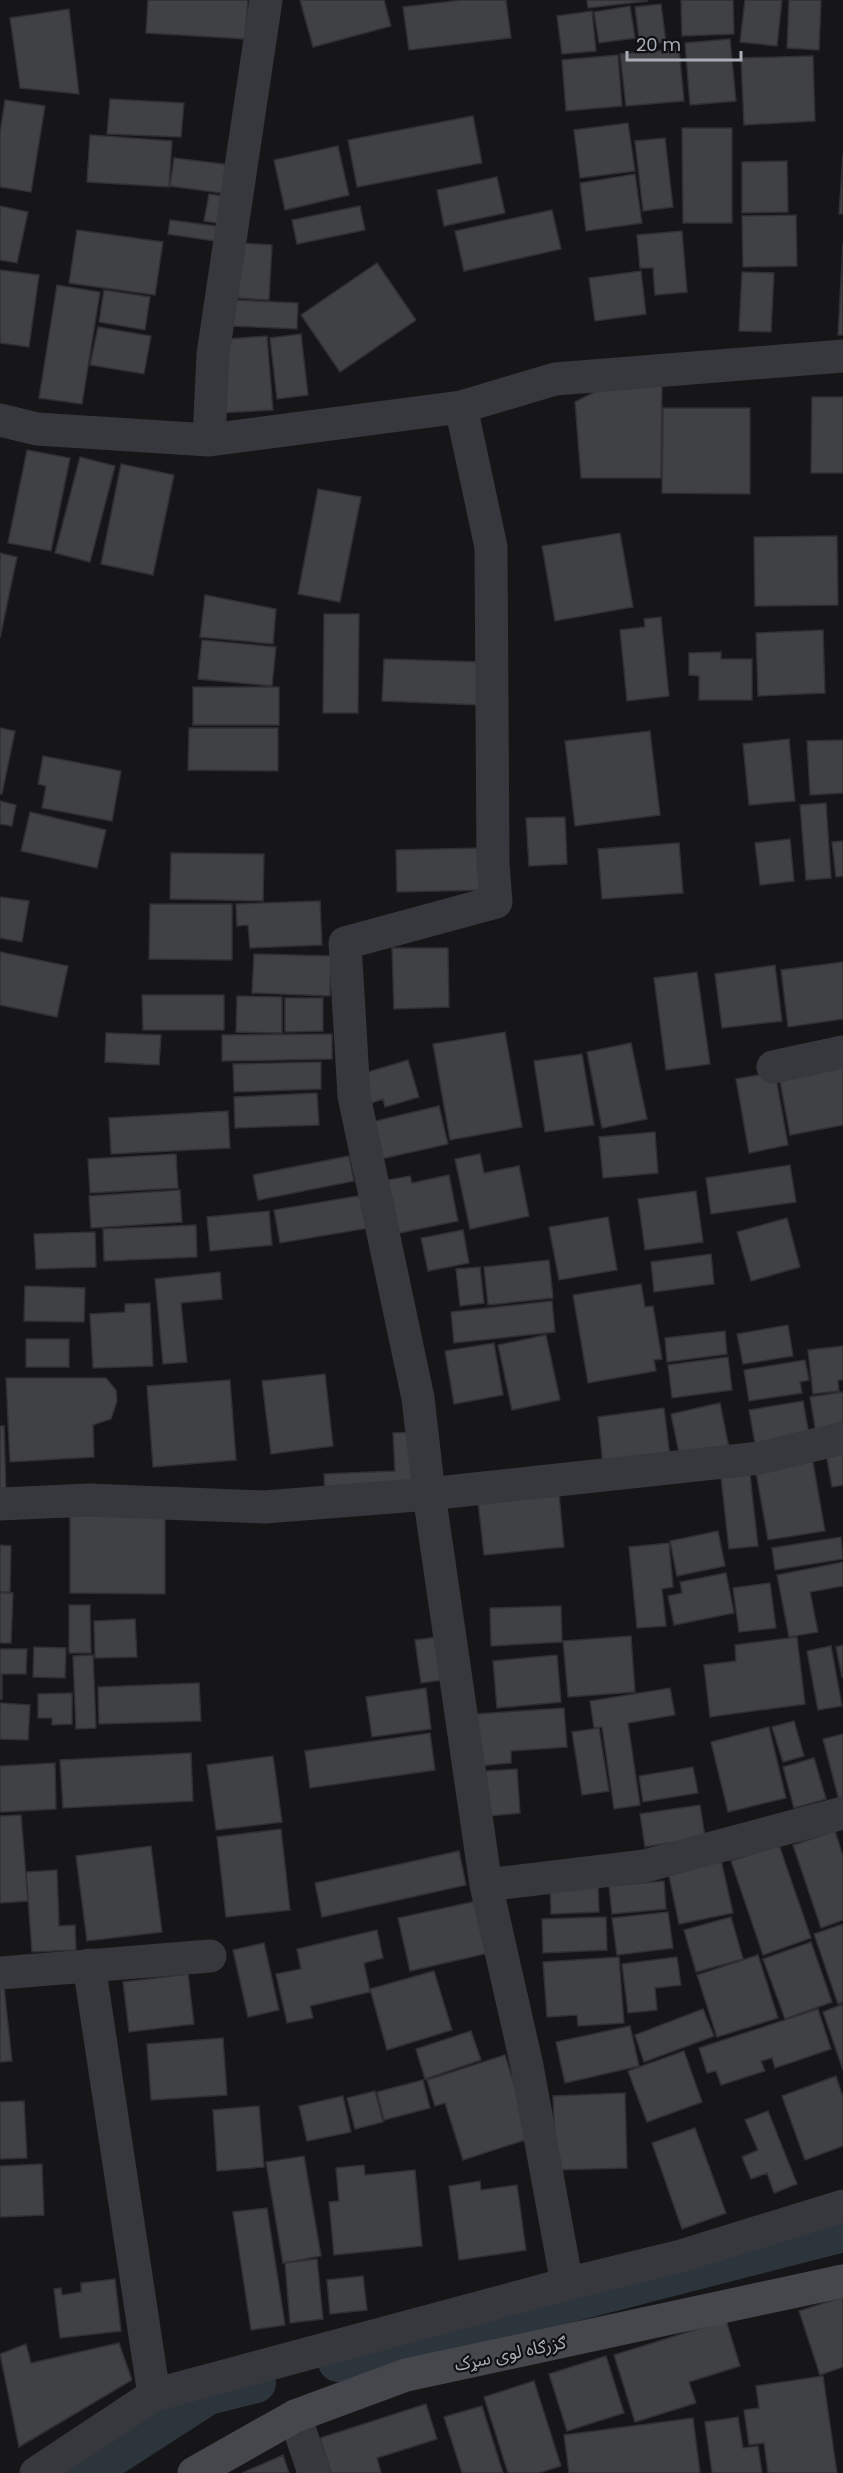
<svg xmlns="http://www.w3.org/2000/svg" width="843" height="2473" viewBox="0 0 843 2473" font-family="Poppins,'Noto Sans Arabic',sans-serif">
	<style>
		.lines { fill: none; stroke-linecap: round; stroke-linejoin: round }
		.canal { stroke: #2c353c; stroke-width: 40 }
		.building { fill: #404145; stroke: #303034; stroke-width: 1.5 }
		.street { stroke: #37383d; stroke-width: 33 }
		.secondary { stroke: #45474d; stroke-width: 33 }
		.labels { text-anchor: middle; dominant-baseline: central; stroke-width: 4.5; stroke-linejoin: round; paint-order: stroke }
		.street-label { font-size: 18px; fill: #a8adb8; stroke: #111113 }
	</style>
	<rect width="100%" height="100%" fill="#161618"/>
	<g class="lines">
		<path class="canal" d="M338 2362 843 2232
			M87 2473 208 2395 256 2383"/>
	</g>
	<path class="building" d="M148 0H248L245 39 146 33Z
		M300 0H384L391 26 313 47Z
		M462 0H506L511 38 409 50 403 7Z
		M587 0H647V1L588 8Z
		M681 0H733L734 34 682 36Z
		M745 0H782L777 46 740 42Z
		M789 0H821L819 50 787 48Z
		M661 4 666 42 640 46 635 7Z
		M630 6 635 38 599 43 594 12Z
		M69 9 79 94 20 88 10 18Z
		M592 11 596 51 562 54 557 16Z
		M730 39 736 101 690 105 685 43Z
		M679 49 684 101 626 106 620 54Z
		M618 55 622 106 566 111 562 60Z
		M813 56 815 121 744 125 741 58Z
		M110 99 184 103 181 137 107 134Z
		M5 100 45 106 31 192 0 187V133Z
		M473 116 482 163 357 187 348 140Z
		M628 123 635 171 580 178 574 130Z
		M682 128H732V223H683Z
		M90 135 172 141 169 187 87 182Z
		M665 138 673 207 643 211 635 141Z
		M338 146 349 195 285 210 274 160Z
		M843 154V214H839Z
		M174 158 231 165 228 194 170 186Z
		M787 161 788 212 742 213V162Z
		M635 174 642 223 586 231 580 183Z
		M497 177 505 213 444 226 437 190Z
		M209 194 230 197 225 224 204 221Z
		M0 206 28 212 17 263 0 260Z
		M360 206 365 230 297 244 292 220Z
		M552 210 561 249 464 271 455 231Z
		M796 215 797 266 743 267 742 216Z
		M170 220 223 227 221 242 168 234Z
		M77 230 163 242 155 295 69 283Z
		M682 231 687 292 655 295 653 268H640L637 235Z
		M242 243 272 245 269 300 238 298Z
		M843 243V335H838Z
		M377 263 416 320 340 372 301 315Z
		M0 270 39 275 29 347 0 343Z
		M641 271 646 314 595 321 589 278Z
		M742 272 774 273 771 332 739 331Z
		M57 285 100 292 82 404 39 398Z
		M104 290 150 297 145 330 99 322Z
		M233 300 298 303 297 329 232 326Z
		M98 327 151 336 144 374 90 365Z
		M301 334 308 395 277 399 270 338Z
		M267 336 273 410 219 413 228 339Z
		M606 386H662L661 478H581L575 402Z
		M812 397H843V473H811Z
		M663 408H750V494L662 493Z
		M27 450 70 458 51 551 8 543Z
		M80 457 115 466 90 562 55 553Z
		M121 464 174 475 153 575 101 564Z
		M318 489 361 497 340 602 298 594Z
		M620 533 633 607 555 621 542 546Z
		M837 536 838 605 755 606 754 537Z
		M0 553 17 557 0 638Z
		M205 595 276 609 273 644 200 637Z
		M324 614H359L358 713H323Z
		M661 617 669 696 627 701 620 630 645 627 644 619Z
		M823 630 825 693 758 696 756 633Z
		M202 640 276 647 272 686 198 679Z
		M721 652V659H752V700H699V676L689 675V653Z
		M384 659 482 662 481 705 382 701Z
		M193 687H279V725H193Z
		M0 728 15 731 2 794H0Z
		M189 728H278V771L188 770Z
		M650 731 660 815 575 826 565 741Z
		M789 739 795 801 749 805 743 744Z
		M843 740V793L810 795 807 741Z
		M43 756 121 771 112 821 42 808 46 786 38 784Z
		M0 801 16 805 12 826 0 824Z
		M826 803 831 878 806 880 800 805Z
		M30 812 106 830 97 868 21 851Z
		M565 817 567 864 529 866 526 818Z
		M790 839 794 881 760 885 755 843Z
		M843 841V876L836 877 832 842Z
		M679 843 683 893 602 899 598 849Z
		M484 848 485 890 397 892 396 850Z
		M171 853 264 854 263 901 170 899Z
		M0 897 29 901 22 942 0 938Z
		M320 901 322 945 250 948 248 925 237 926 236 904Z
		M150 904H232V960L149 959Z
		M392 948H448L449 1007 394 1009Z
		M0 952 68 966 57 1017 0 1005Z
		M254 954 331 956 330 996 252 993Z
		M843 962V1019L788 1027 781 970Z
		M775 965 782 1021 722 1028 715 974Z
		M697 972 710 1064 666 1070 654 978Z
		M142 995H224V1030H143Z
		M237 996 282 997V1033L236 1032Z
		M285 998H323V1031L285 1032Z
		M505 1032 522 1127 450 1140 433 1044Z
		M106 1033 161 1035 159 1065 105 1062Z
		M332 1034V1059L222 1061V1035Z
		M631 1043 647 1119 602 1128 587 1052Z
		M582 1054 594 1125 545 1132 534 1061Z
		M843 1059V1125L790 1135 778 1071Z
		M408 1060 419 1097 385 1107 383 1099 366 1105 358 1075Z
		M321 1062V1089L234 1092 233 1064Z
		M775 1072 788 1145 749 1153 736 1079Z
		M317 1093 319 1125 235 1128 234 1097Z
		M439 1106 448 1144 376 1160 367 1123Z
		M228 1111 230 1148 111 1154 109 1118Z
		M655 1132 658 1173 603 1178 599 1137Z
		M176 1154 178 1188 90 1193 88 1159Z
		M480 1154 484 1173 519 1166 529 1216 470 1229 455 1159Z
		M349 1156 354 1181 258 1200 253 1175Z
		M790 1165 796 1202 711 1214 706 1178Z
		M449 1175 458 1221 399 1233 388 1180 410 1176 412 1183Z
		M180 1190 182 1222 91 1228 89 1196Z
		M696 1191 703 1242 645 1250 638 1199Z
		M363 1195 369 1228 280 1243 274 1210Z
		M269 1211 272 1245 210 1251 207 1217Z
		M608 1217 617 1270 559 1280 549 1227Z
		M787 1218 800 1267 751 1281 737 1232Z
		M196 1225 197 1257 104 1261 103 1229Z
		M463 1230 469 1263 428 1271 421 1238Z
		M95 1232 96 1267 36 1269 34 1234Z
		M711 1254 714 1284 654 1292 651 1262Z
		M549 1260 553 1298 488 1305 484 1267Z
		M480 1267 484 1303 460 1306 456 1269Z
		M220 1272 222 1299 181 1303 187 1362 163 1364 155 1279Z
		M641 1284 645 1307 653 1306 662 1359 654 1360 656 1371 588 1383 573 1295Z
		M25 1286 85 1288 84 1322 24 1321Z
		M552 1301 555 1332 454 1343 451 1312Z
		M150 1303 153 1366 93 1368 90 1314 125 1312V1304Z
		M788 1325 793 1356 743 1364 737 1334Z
		M725 1331 727 1354 667 1362 665 1338Z
		M546 1335 560 1400 512 1410 498 1345Z
		M26 1339H69V1367H26Z
		M494 1343 503 1395 454 1404 445 1351Z
		M843 1346V1380H838L839 1391 813 1394 808 1350Z
		M728 1357 732 1390 672 1398 668 1365Z
		M805 1360 809 1380 800 1382 802 1393 749 1401 744 1370Z
		M325 1374 333 1446 271 1454 262 1381Z
		M6 1378H106L116 1390 117 1401 111 1419 93 1425 94 1457 10 1462Z
		M230 1380 236 1460 153 1467 147 1386Z
		M843 1392V1428L816 1433 810 1397Z
		M803 1401 810 1440 756 1449 749 1410Z
		M720 1403 729 1448 680 1458 671 1414Z
		M664 1408 670 1456 603 1465 598 1417Z
		M0 1426H4L6 1495H0Z
		M417 1432 419 1493 325 1496 324 1474 395 1471 393 1433Z
		M843 1445V1485L832 1487 825 1448Z
		M811 1451 825 1531 768 1540 754 1461Z
		M749 1466 758 1546 729 1549 720 1469Z
		M559 1494 564 1547 484 1555 478 1502Z
		M70 1514 165 1515V1594L70 1593Z
		M718 1531 725 1566 677 1576 670 1541Z
		M841 1537 843 1559 775 1570 772 1548Z
		M669 1543 673 1587 662 1589 666 1626 637 1628 629 1547Z
		M0 1545 11 1546 10 1592H0Z
		M843 1562V1586L810 1592 818 1632 789 1637 777 1575Z
		M726 1573 734 1613 674 1625 668 1596 682 1593 680 1582Z
		M770 1583 776 1628 739 1632 733 1588Z
		M0 1593H13L11 1643H0Z
		M69 1605H90L91 1653H69Z
		M561 1606 562 1642 491 1646 490 1608Z
		M135 1619 137 1657 95 1658 94 1621Z
		M445 1636 450 1679 421 1683 415 1640Z
		M631 1636 635 1692 568 1697 563 1641Z
		M797 1637 805 1704 710 1717 704 1665 736 1661 735 1645Z
		M843 1645V1676L842 1677 836 1647Z
		M831 1646 842 1706 818 1710 807 1651Z
		M34 1647 66 1648 65 1678 33 1677Z
		M0 1649H27L26 1674H2V1699H0Z
		M93 1655 96 1728 76 1729 73 1656Z
		M557 1655 561 1702 497 1708 493 1661Z
		M199 1683 201 1721 99 1724 98 1687Z
		M426 1688 431 1729 372 1737 366 1697Z
		M670 1688 675 1715 628 1723 640 1805 614 1809 602 1727 594 1728 590 1701Z
		M72 1693V1724L52 1725V1718H38V1694Z
		M0 1703 30 1705 28 1740 0 1739Z
		M564 1708 567 1747 511 1751V1763L479 1766 476 1714Z
		M794 1721 804 1756 783 1762 772 1727Z
		M769 1727 786 1798 728 1812 711 1742Z
		M599 1728 609 1791 582 1795 572 1732Z
		M430 1733 435 1770 310 1788 305 1751Z
		M843 1734V1803L840 1804 823 1739Z
		M191 1753 193 1801 63 1808 60 1760Z
		M273 1756 282 1822 216 1830 207 1765Z
		M814 1758 826 1799 794 1808 783 1767Z
		M55 1763 56 1809 0 1812V1766Z
		M693 1767 698 1793 643 1802 639 1776Z
		M517 1769 520 1813 489 1816 486 1771Z
		M700 1805 705 1837 645 1847 640 1814Z
		M21 1815 28 1901 0 1903V1816Z
		M281 1829 290 1910 226 1917 217 1837Z
		M835 1831 843 1856V1920L821 1928 793 1845Z
		M779 1845 811 1938 763 1955 731 1861Z
		M151 1846 162 1932 87 1941 76 1856Z
		M459 1851 466 1885 322 1917 315 1883Z
		M721 1860 733 1913 679 1924 668 1871Z
		M57 1870 59 1926 75 1925 76 1950 32 1952 26 1872Z
		M664 1881 666 1909 612 1914 609 1886Z
		M598 1884 599 1912 551 1914 550 1886Z
		M477 1901 489 1953 410 1971 398 1918Z
		M668 1912 673 1948 617 1955 612 1918Z
		M606 1917 607 1950 543 1953 542 1919Z
		M731 1917 743 1959 696 1972 684 1930Z
		M843 1924V2002L838 2004 814 1934Z
		M377 1930 383 1958 364 1963 370 1992 310 2006 313 2018 287 2023 276 1974 301 1969 297 1949Z
		M811 1942 832 2002 785 2019 763 1959Z
		M264 1943 279 2010 248 2017 233 1950Z
		M758 1955 778 2018 717 2037 697 1975Z
		M619 1957 624 2023 578 2026 577 2015 547 2017 543 1962Z
		M677 1957 681 1985 655 1988 657 2010 628 2013 622 1964Z
		M434 1971 452 2030 387 2050 370 1989Z
		M188 1974 194 2024 129 2032 123 1982Z
		M0 1987H4L12 2061 0 2062Z
		M843 2004V2070L823 2012Z
		M703 2009 714 2036 644 2062 635 2035Z
		M818 2009 831 2049 775 2068 772 2058 761 2061 765 2071 721 2085 716 2071 707 2073 699 2048Z
		M630 2026 639 2066 565 2083 556 2042Z
		M471 2031 481 2060 425 2079 416 2049Z
		M223 2038 227 2095 151 2100 147 2044Z
		M684 2051 702 2102 647 2122 628 2071Z
		M505 2055 531 2138 463 2160 445 2103 435 2106 427 2080Z
		M836 2076 843 2097V2146L805 2160 782 2096Z
		M423 2080 430 2108 384 2120 377 2092Z
		M375 2091 383 2122 355 2129 347 2098Z
		M625 2093 627 2168 556 2170 553 2096Z
		M343 2096 351 2132 307 2141 299 2106Z
		M24 2101 27 2158 0 2159V2102Z
		M259 2106 264 2167 217 2171 213 2110Z
		M768 2111 797 2184 774 2193 767 2173 751 2179 742 2157 758 2150 745 2120Z
		M695 2128 726 2213 682 2229 652 2143Z
		M304 2156 321 2256 283 2263 266 2162Z
		M42 2164 44 2215 0 2217V2166Z
		M364 2165 365 2175 415 2170 422 2246 334 2255 329 2202 339 2201 336 2168Z
		M480 2181 481 2190 517 2185 526 2250 459 2260 449 2186Z
		M267 2208 285 2325 251 2330 233 2212Z
		M317 2259 323 2319 290 2323 285 2263Z
		M363 2276 367 2310 330 2314 327 2280Z
		M115 2279 121 2331 60 2338 54 2289 61 2288 62 2295 81 2292V2283Z
		M843 2297V2367L820 2375 799 2311Z
		M726 2320 740 2366 689 2382 696 2403 635 2422 614 2355Z
		M119 2343 132 2380 19 2447 0 2354 26 2344 31 2363Z
		M606 2356 624 2413 567 2431 549 2374Z
		M823 2376 837 2473H768L764 2443 749 2445 744 2410 759 2408 756 2386Z
		M534 2381 561 2466 539 2473H508L484 2397Z
		M426 2404 437 2439 377 2458 381 2473H331L320 2438Z
		M482 2406 503 2473H462L444 2417Z
		M738 2417 743 2448 758 2446 762 2473H712L705 2422Z
		M693 2418 700 2473H569L564 2435Z
		M283 2455 289 2473H242Z"/>
	<g class="lines">
		<path class="street" d="M461 407 491 547 493 864 496 902 345 943 354 1096 418 1398 429 1494 486 1885 527 2066 567 2284
			M0 420 37 429 209 440 461 407 555 379 843 356
			M209 440 213 354 266 0
			M773 1067 843 1052
			M0 1504 89 1500 265 1507 429 1494 760 1458 843 1438
			M486 1885 645 1866 843 1813
			M89 1965 154 2395
			M0 1973 210 1956
			M295 2416 314 2473
			M36 2473 154 2395 567 2284 681 2256 843 2206"/>
		<path class="secondary" d="M194 2473 295 2416 406 2375 843 2281"/>
	</g>
	<g class="labels">
		<g class="street-label">
			<text transform="translate(510 2353) rotate(-12)">ګزرګاه لوی سړک</text>
		</g>
	</g>
	<path d="M627 51v9h114v-9" fill="none" stroke="#a8adb8" stroke-width="3"/>
	<text x="636" y="51" font-size="18" fill="#a8adb8" stroke="#111113" stroke-width="4.5" paint-order="stroke">20 m</text>
</svg>
